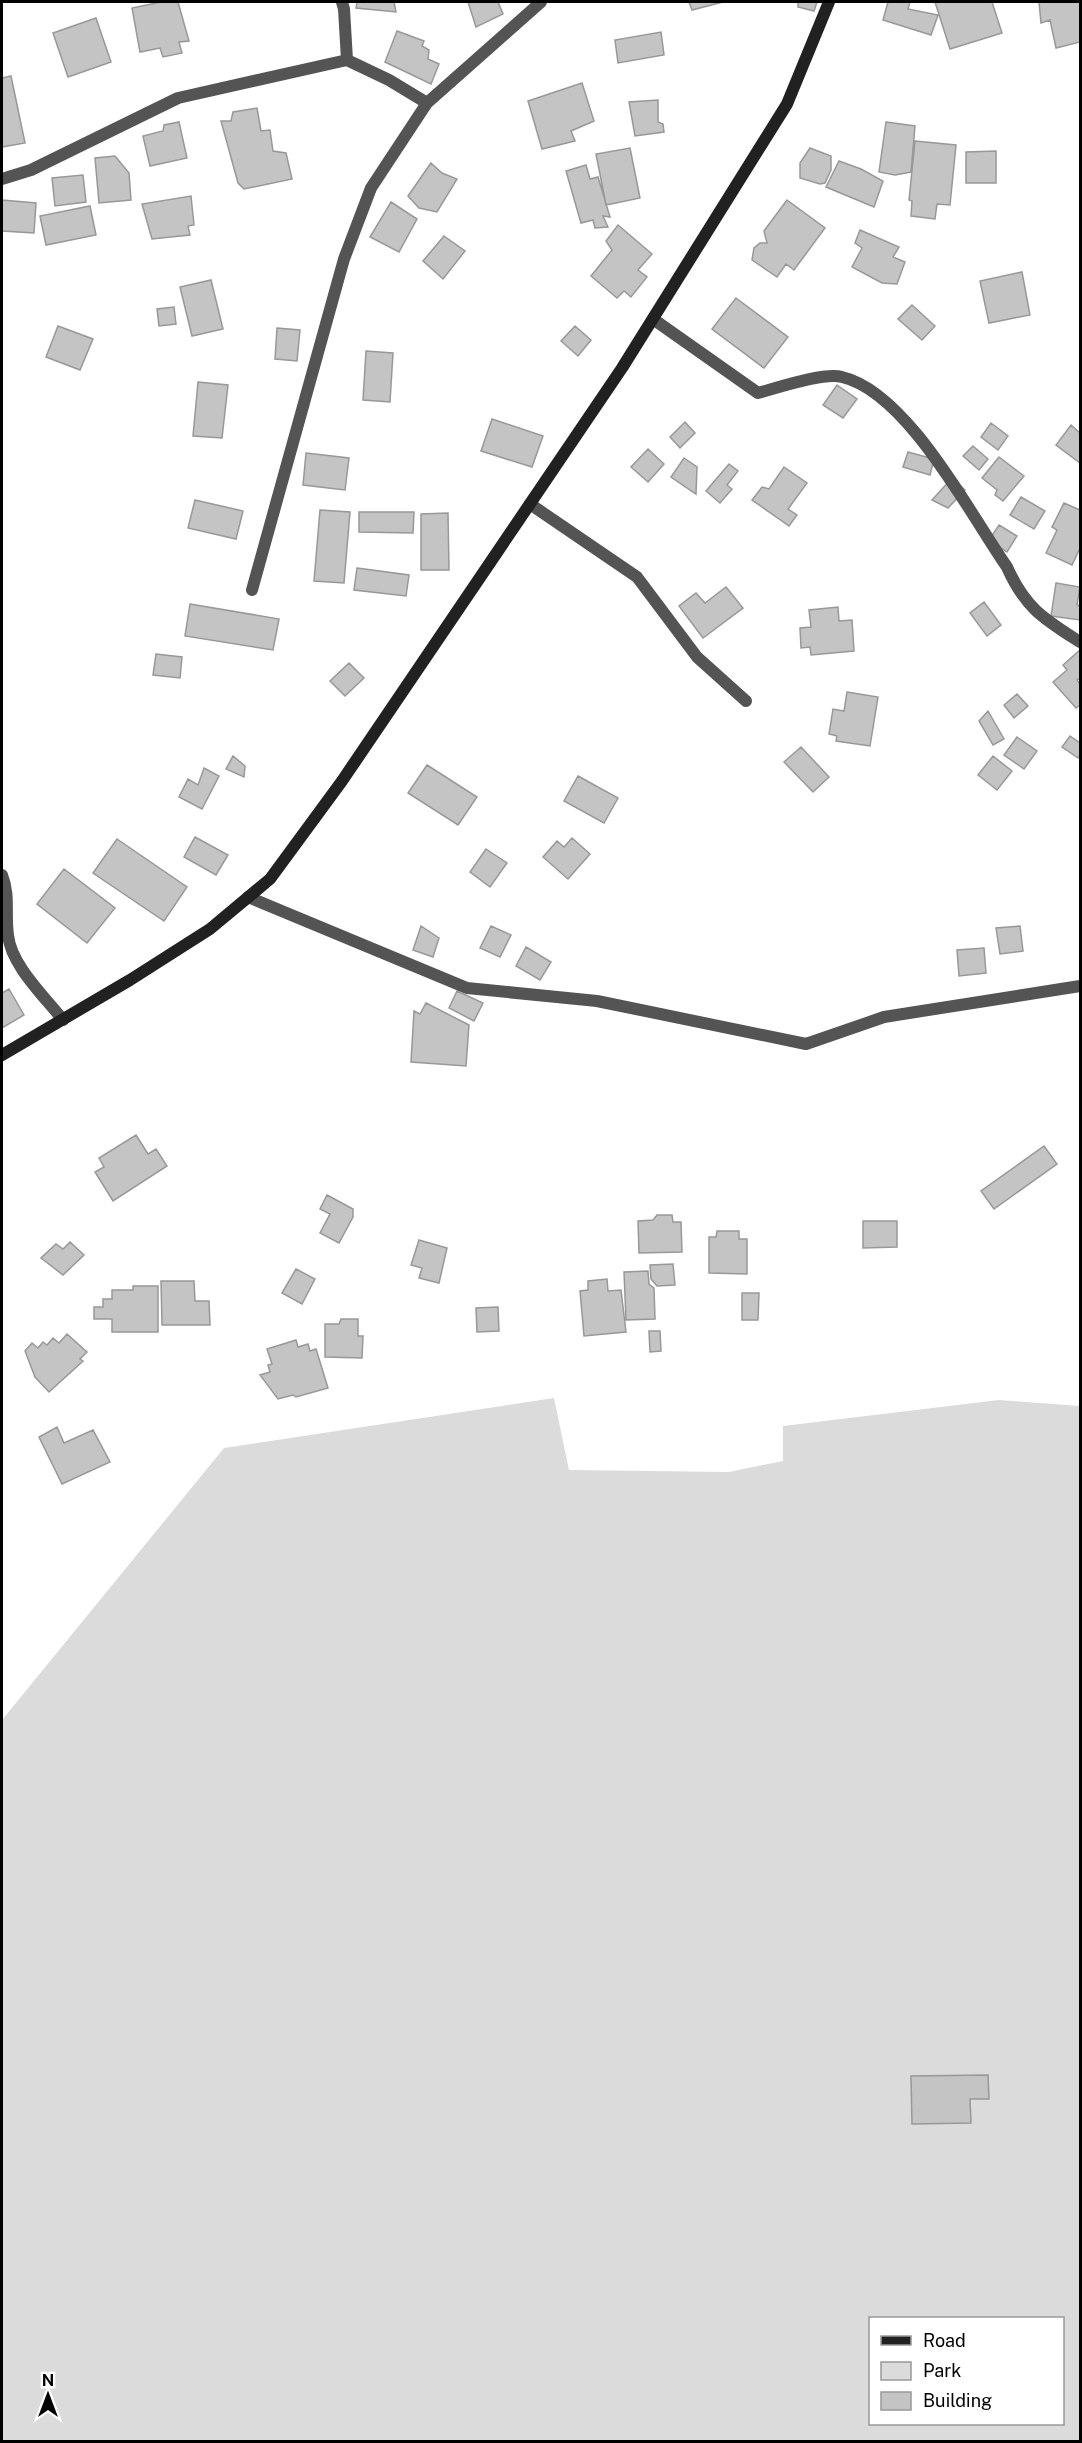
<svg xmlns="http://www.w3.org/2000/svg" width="1082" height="2443" viewBox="0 0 1082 2443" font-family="'Public Sans',sans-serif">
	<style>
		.green { fill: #dbdbdb; fill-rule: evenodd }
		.building { fill: #c4c4c4; stroke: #989898; stroke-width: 1.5 }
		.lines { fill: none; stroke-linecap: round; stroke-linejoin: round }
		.street { stroke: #545454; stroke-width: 12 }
		.secondary { stroke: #212121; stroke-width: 12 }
	</style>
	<rect width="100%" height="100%" fill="#fff"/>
	<path class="green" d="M554 1398 569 1470 729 1472 783 1461V1426L999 1400 1080 1406V2441L2 2442V1720L224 1448ZM870 2318H1062V2424H870Z"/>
	<path class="building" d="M161 2H178L189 41 179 42 182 53 163 57 160 48 140 52 132 8Z
		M357 2H394L396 12 356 8Z
		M468 2H498L503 14 476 27Z
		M689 2H723L692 10Z
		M798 2H817L814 11 798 7Z
		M888 2H910L908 9 938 15 931 35 883 20Z
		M935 2H992L1002 33 950 49Z
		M1039 2H1080V42L1056 48 1050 20 1041 23Z
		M96 18 111 62 68 77 53 33Z
		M397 31 424 41 422 46 429 50 428 59 439 64 431 84 385 62Z
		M661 32 664 55 618 63 615 40Z
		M11 76 25 143 2 147V78Z
		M582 83 594 121 571 131 575 141 542 149 528 101Z
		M658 100V122L663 124 664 132 635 136 629 102Z
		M257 108 261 131 270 130 273 151 286 153 292 179 244 189 238 183 221 121H231L233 112Z
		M179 122 187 158 150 166 143 136 163 131 164 125Z
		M886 122 915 126 911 172 895 175 879 172Z
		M915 141 956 145 950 205 937 204 935 219 911 216 912 201 909 200Z
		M630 148 640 198 606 205 596 154Z
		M810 148 831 156V170L825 183 820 184 800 178V163Z
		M996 151V183H966V152Z
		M115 156 129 173 131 200 99 203 95 158Z
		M839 161 861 169 883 181 874 207 826 187Z
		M431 163 442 173 457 179 437 212 419 208 408 196Z
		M586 165 590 179 598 177 610 217 603 216 608 227 595 228 593 220 581 223 566 171Z
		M83 175 86 202 55 206 52 178Z
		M191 196 194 225 188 226 190 235 152 239 142 204Z
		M2 200 36 203 34 233 2 231Z
		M787 200 825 228 794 270 786 264 777 277 752 260 754 248 760 243H767L764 231Z
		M391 202 417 219 399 252 370 237Z
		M90 206 96 235 46 245 40 216Z
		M618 225 652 254 638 270 647 277 631 297 624 291 617 298 591 276 612 250 606 241Z
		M860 230 899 247 893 257 905 262 897 284 882 283 852 267 862 248 855 243Z
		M444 236 465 251 443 279 423 261Z
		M1022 272 1030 315 989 323 980 281Z
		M211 280 223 329 192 336 180 287Z
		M736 298 788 337 764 368 712 329Z
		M912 305 935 326 922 340 898 319Z
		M174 307 176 324 159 326 157 309Z
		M58 326 93 339 80 370 46 357Z
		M575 326 591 340 578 356 561 341Z
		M277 328 300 330 297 361 275 359Z
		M366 351 393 353 390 402 363 400Z
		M198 382 228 385 222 438 193 436Z
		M837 385 857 399 843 418 823 405Z
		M492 419 543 436 532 467 481 451Z
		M685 422 695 433 680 448 670 437Z
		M991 423 1008 436 998 450 981 437Z
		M1071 425 1080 433V463L1056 445Z
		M973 446 988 459 979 470 963 456Z
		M648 449 664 464 648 482 631 467Z
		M908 452 934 459 930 475 903 467Z
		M306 453 349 458 345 490 303 485Z
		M999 457 1024 476 1003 501 995 495 997 490 982 478Z
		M684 458 697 467 696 494 671 477Z
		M729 464 738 471 727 485 732 489 720 503 706 491Z
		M784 467 807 483 788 509 797 515 789 526 752 500 762 487 769 489Z
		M952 478 965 490 948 508 932 500Z
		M1021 497 1045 511 1034 529 1010 515Z
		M195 500 243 511 236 539 188 528Z
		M1064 503 1080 510V548L1072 565 1046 553 1057 530 1052 527Z
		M320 510 350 512 344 583 314 581Z
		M359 512H414L413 533 359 532Z
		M448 513 449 570H421V514Z
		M999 525 1017 536 1007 552 989 540Z
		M357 568 409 575 406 596 354 590Z
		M1056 583 1080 587 1077 605 1080 606V620L1051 616Z
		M726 587 743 608 703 638 679 606 696 593 705 603Z
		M984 602 1001 625 987 636 970 613Z
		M190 604 279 619 273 650 185 636Z
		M838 607 839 621 852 620 854 651 811 655 810 647 801 648 800 628 811 627 809 610Z
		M1080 650V678L1077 680 1080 684V705L1076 708 1053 682 1067 670 1063 665Z
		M156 654 182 657 180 678 153 675Z
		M349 663 364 678 345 696 330 681Z
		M847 692 878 697 870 746 836 741 837 736 829 734 833 709 844 711Z
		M1017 694 1028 706 1014 718 1004 705Z
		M988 711 1004 739 993 745 979 721Z
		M1070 736 1080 743V754L1078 758 1062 747Z
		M1017 737 1037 751 1024 769 1004 755Z
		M801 747 829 777 813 792 784 762Z
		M233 756 245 766 244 777 226 769Z
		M993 756 1012 771 997 790 978 775Z
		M427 765 477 797 458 825 408 793Z
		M204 768 219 776 202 809 179 797 188 779 198 785Z
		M578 776 618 798 604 823 564 801Z
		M195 837 228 855 216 875 184 857Z
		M572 838 590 854 568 879 543 857 557 841 564 847Z
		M117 839 187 887 164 921 93 873Z
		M486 849 507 863 490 887 470 872Z
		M64 869 115 908 87 943 37 904Z
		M421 926 439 938 433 957 413 950Z
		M491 926 511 935 500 957 480 948Z
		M1020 926 1023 951 1000 954 996 928Z
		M526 947 551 962 540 980 516 966Z
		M984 948 986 973 959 976 957 950Z
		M9 989 24 1015 2 1028V993Z
		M457 991 483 1003 474 1021 449 1008Z
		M426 1003 469 1025 466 1066 411 1062 414 1011 420 1014Z
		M136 1135 148 1154 156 1149 167 1166 113 1201 95 1172 104 1167 99 1158Z
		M1044 1146 1057 1164 994 1209 981 1191Z
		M327 1195 353 1209V1217L339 1243 320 1233 330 1214 320 1209Z
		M657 1215H672L673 1222H681L682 1252 639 1253 638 1221 653 1220Z
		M863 1221H897V1247L863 1248Z
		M717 1231H739V1239H747V1274L709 1273V1237H716Z
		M419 1240 447 1248 439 1283 419 1278 422 1268 411 1265Z
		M70 1242 84 1255 63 1275 41 1258 56 1244 63 1249Z
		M673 1264 675 1285 657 1286 651 1279 650 1265Z
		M296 1269 315 1279 302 1304 282 1293Z
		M648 1271 649 1284 654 1288 655 1319 626 1320 624 1272Z
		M607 1279 608 1291 621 1290 626 1332 584 1336 580 1291 588 1290V1281Z
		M161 1281H194L195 1301H209L210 1325H162Z
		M133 1286H158V1332H112V1319H94V1307H103V1299H112V1290H133Z
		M742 1293H759L758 1320H742Z
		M498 1307 499 1331 477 1332 476 1308Z
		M341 1319H358V1336H363L362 1358 325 1357V1324H339Z
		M649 1331H660L661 1351 650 1352Z
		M67 1334 87 1352 80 1359 83 1361 49 1392 35 1377 25 1351 32 1343 38 1348 43 1342 47 1345 53 1338 59 1343Z
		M296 1340 298 1347 308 1344 310 1351 316 1349 328 1388 296 1397 293 1395 278 1399 260 1375 270 1372 268 1365 272 1364 267 1349Z
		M57 1427 64 1443 93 1430 110 1462 62 1484 39 1437Z
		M988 2075 989 2099H970L971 2123 912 2124 911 2076Z"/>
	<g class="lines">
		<path class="street" d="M342 2 344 9 347 60
			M2 179 31 170 178 98 347 60 389 80 427 103
			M653 319 758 393C777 388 824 372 842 377 907 392 970 514 1007 567 1025 608 1044 619 1080 642
			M530 504 637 577 697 657 746 701
			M252 590 344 259 371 188 427 103 541 2
			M2 875C10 895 5 913 8 935 11 965 44 996 63 1020
			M248 897 467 988 597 1001 806 1044 884 1017 1080 986"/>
		<path class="secondary" d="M2 1055 130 980 210 929 270 879 342 781 622 368 787 104 829 2"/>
	</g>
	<rect width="1082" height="2443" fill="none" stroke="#000000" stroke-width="6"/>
	<rect x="869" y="2317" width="195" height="108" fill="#ffffff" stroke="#999999" stroke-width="1.5"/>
	<rect x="881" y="2336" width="30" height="9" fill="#212121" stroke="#999999" stroke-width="1.5"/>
	<text x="923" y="2347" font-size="18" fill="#000000">Road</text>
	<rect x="881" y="2362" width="30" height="18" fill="#dbdbdb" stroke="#999999" stroke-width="1.5"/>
	<text x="923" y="2377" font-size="18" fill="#000000">Park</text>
	<rect x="881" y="2392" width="30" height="18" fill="#c4c4c4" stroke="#999999" stroke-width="1.5"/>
	<text x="923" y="2407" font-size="18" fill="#000000">Building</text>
	<g transform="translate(48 2395)" stroke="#ffffff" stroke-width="4.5" paint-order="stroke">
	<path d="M0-4.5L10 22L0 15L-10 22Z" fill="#000000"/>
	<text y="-9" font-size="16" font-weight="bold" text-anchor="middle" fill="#000000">N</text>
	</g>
</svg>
